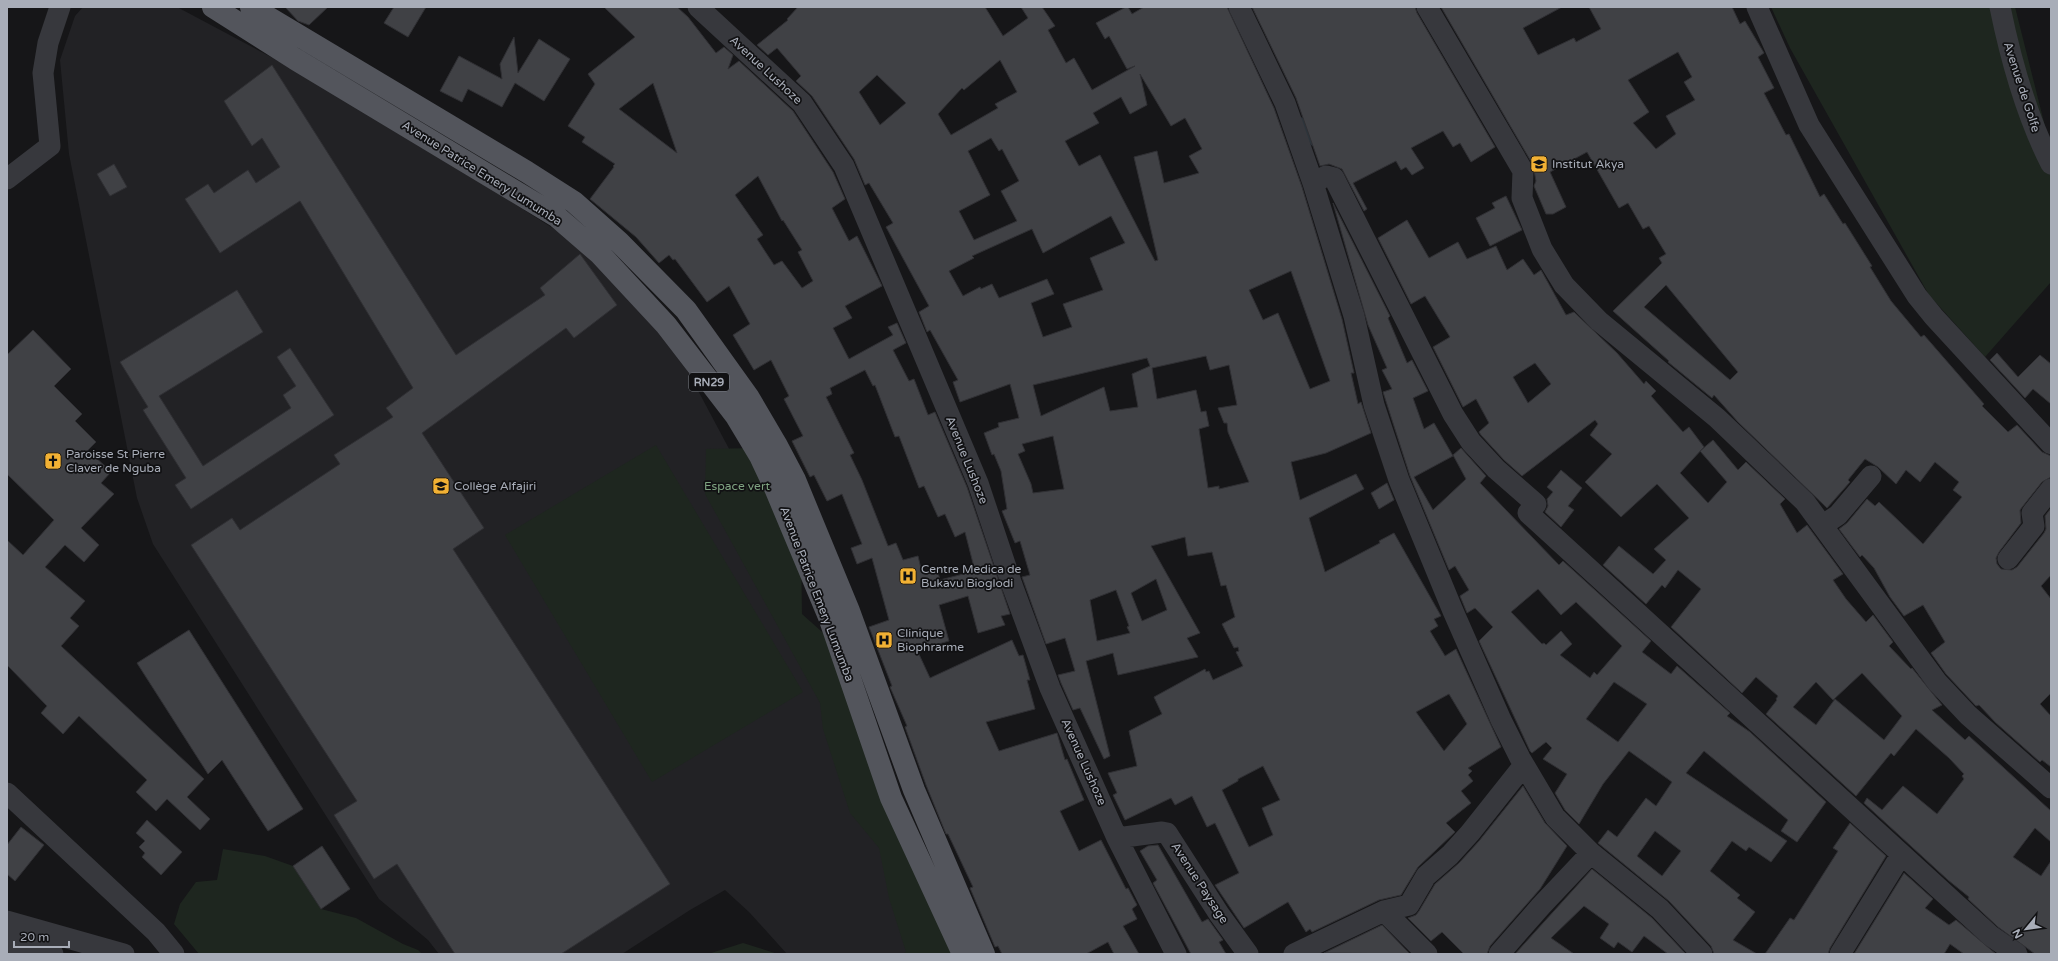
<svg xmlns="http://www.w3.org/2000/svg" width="2058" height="961" viewBox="0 0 2058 961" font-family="'Varela Round',sans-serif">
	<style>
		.built { fill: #222225 }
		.green { fill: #1e261f }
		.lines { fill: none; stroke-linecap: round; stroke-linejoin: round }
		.stream { stroke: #2c353c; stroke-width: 5.5 }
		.building { fill: #404145; stroke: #303034; fill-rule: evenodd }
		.street { stroke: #37383d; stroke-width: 21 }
		.primary { stroke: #53555c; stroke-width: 22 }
		.labels { text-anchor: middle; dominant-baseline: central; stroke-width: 3.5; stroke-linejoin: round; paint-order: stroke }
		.shield { fill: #111113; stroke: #7b7e86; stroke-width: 1 }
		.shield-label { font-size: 11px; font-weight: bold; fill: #a8adb8 }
		.street-label { font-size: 12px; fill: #a8adb8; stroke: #111113 }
		.poi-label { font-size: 12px; fill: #a8adb8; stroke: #111113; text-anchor: start }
		.park-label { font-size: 12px; fill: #7fa381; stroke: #111113 }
	</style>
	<rect width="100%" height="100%" fill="#161618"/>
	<path class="built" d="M83 7H177L303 74 428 149 584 248 670 338 743 475 927 954H787L749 912 725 890 690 910 622 954H439L428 940 379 899 153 544 137 498 69 154 60 60 75 16Z"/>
	<path class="green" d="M1771 7H2015L2051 150V282L1985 357 1929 295 1790 48Z
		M656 445 803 692 652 782 505 535Z
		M755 448 801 550 802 614 840 648 963 954H902L906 952 889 898 879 848 850 813 823 729 820 703 705 494 706 449Z
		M223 849 265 856 293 866 321 909 356 918 403 944 418 950 422 954H199L174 924 180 904 196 882 217 880Z
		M743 943 778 954H708Z"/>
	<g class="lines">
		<path class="stream" d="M1301 120 1313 143"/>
	</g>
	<path class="building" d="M285 7H328L309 25 298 21Z
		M394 7H426L408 37 384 23Z
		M604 7H677L688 17 716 53 724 47 733 55 728 69 739 61 793 111 833 172 845 199 832 208 849 241 857 236 882 286 845 306 852 318 833 328 849 359 893 335 888 327 897 323 906 343 893 350 909 381 914 379 928 415 935 412 967 487 1010 614 1001 616 1005 625 978 633 968 596 939 605 949 641 917 650 930 678 1012 640 1019 656 1023 655 1030 680H1027L1035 709 986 722 999 751 1057 733 1065 760 1067 759 1084 800 1060 811 1079 851 1101 840 1126 889 1128 888 1137 905 1132 909 1137 919 1123 926 1139 954H1114L1108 942 1086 954H1002L998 946 995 947 970 888 973 887 948 834H946L926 785 905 727 907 726 890 687 892 686 869 627 889 620 872 558 857 564 851 548 862 544 842 494 827 501 814 475 810 477 792 441 803 436 784 399 789 396 771 360 754 370 733 335 750 324 729 286 707 302 675 259 673 260 669 255 659 263 636 237 590 199 614 167 613 166 615 164 582 142 585 137 568 126 595 84 588 74 635 37ZM653 83 677 153 619 109ZM758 176 782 221 783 220 802 250 798 252 813 281 802 288 782 261 774 265 757 239 763 235 735 195ZM865 370 873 386 875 385 895 437 899 436 919 488 924 486 938 517 945 514 955 537 965 532 975 571 940 580 937 569 922 573 918 556 903 560 896 543 888 546 862 480 850 455 854 453 826 397 832 394 830 388Z
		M798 7H985L1003 36 1028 18 1021 7H1042L1055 26 1048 30 1066 63 1074 58 1092 90 1135 66 1127 69 1109 36 1105 39 1096 23 1126 7H1128L1132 14 1144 7H1227L1274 108 1302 187 1342 319 1354 373H1351L1358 404 1361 402 1371 433 1326 453 1291 462 1300 500 1356 474 1364 489 1309 518 1325 572 1380 543 1379 541 1394 533 1441 616 1434 619 1438 626 1430 631 1445 656 1456 649 1501 747 1468 768 1472 771 1468 775 1473 781 1461 791 1471 803 1446 823 1455 832 1418 867 1401 895 1379 900 1312 932 1310 929 1306 932 1288 902 1244 928 1215 885 1239 873 1215 823 1207 827 1192 796 1175 805 1171 798 1125 820 1113 795 1117 793 1108 773 1137 766 1129 731 1162 714 1154 697 1205 669 1206 672 1209 671 1213 680 1243 666 1236 652 1239 651 1238 647 1234 648 1222 624 1235 617 1226 585 1221 586 1212 552 1188 556 1185 537 1151 546 1200 633 1187 638 1198 657 1118 675 1113 653 1086 661 1110 756 1104 759 1080 708 1073 710 1061 683 1058 675 1075 671 1065 638 1046 644 1022 577 1030 575 1020 541 1015 543 1002 511 1007 509 1001 471 994 454 992 455 984 433 999 427 998 423 1019 418 1010 384 960 402 953 382 958 380 930 330 927 332 919 312 929 306 886 227 893 223 869 183 865 185 854 159 812 96 796 81 801 76 777 48 768 55 757 45 788 20 787 19ZM1000 60 1017 92 995 104 998 108 951 135 938 114 962 88 964 90ZM1140 74 1171 126 1185 118 1202 149 1189 156 1199 173 1164 183 1157 151 1134 157 1158 260 1155 261 1100 155 1079 166 1065 141 1099 123 1093 113 1121 97 1130 114 1147 105ZM877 75 906 103 880 125 859 92ZM991 138 999 151 1002 149 1019 181 1001 191 1017 221 974 240 959 211 990 195 968 151ZM1111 216 1125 243 1090 258 1103 290 1063 304 1072 327 1043 337 1031 303 1054 294 1047 279 999 298 992 284 981 289 980 287 963 296 949 271 974 258 972 256 1032 229 1043 253ZM1291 271 1330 381 1310 389 1278 313 1263 320 1249 290ZM1206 356 1210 370 1229 365 1237 405 1218 408 1224 423H1227L1228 432 1249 482 1219 489V486L1208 488 1199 429 1209 426 1206 411 1201 412 1196 390 1157 399 1152 368ZM1147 358 1150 366 1132 374 1138 407 1110 411 1104 387 1041 416 1033 385ZM1053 436 1064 489 1033 493 1031 484 1018 454 1025 451 1022 444ZM1156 579 1167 610 1142 621 1131 593ZM1116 590 1129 626 1127 627 1130 633 1097 641 1090 600ZM1449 694 1467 724 1444 751 1416 712ZM1263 766 1280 800 1262 808 1273 835 1249 847 1222 790 1238 781V779Z
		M1252 7H1415L1417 13 1495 147 1471 162 1460 143 1453 147 1443 131 1411 148 1424 168 1412 175 1406 167 1401 170 1396 161 1353 183 1367 209 1364 211 1342 169 1329 164 1320 166 1296 98Z
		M1441 7H1562L1523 28 1538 55 1574 38 1576 42 1601 29 1589 7H1732L1740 24 1745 21 1764 53 1758 57 1774 88 1764 93 1786 135 1789 134 1820 197 1824 194 1843 224 1845 223 1872 266 1870 267 1891 301 1921 337 1924 335 1984 404 1982 406 2008 432 2017 425 2042 452 2051 456V477L2042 482 2023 506 2020 510 2021 523 1999 552 1996 558 1997 564 2001 569 2012 570 2017 567 2044 533 2046 529 2045 516 2051 508V575L2041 586 2051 599V693L2040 704 2051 716V767L2042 760 2040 762 1995 722 1979 705 1976 706 1946 674 1931 653 1945 642 1923 605 1904 616 1890 597 1874 568 1862 555 1860 557 1839 529 1847 523 1867 499 1875 506 1879 502 1923 544 1962 497 1953 490 1959 482 1935 462 1920 482 1906 470 1896 484 1878 467 1865 459 1848 480 1850 482 1827 508 1738 422 1714 395 1712 398 1668 362 1669 361 1613 311 1662 263 1659 258 1666 254 1649 226 1643 229 1628 203 1619 208 1587 152 1550 172 1566 207 1553 214H1546L1534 186 1536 181 1533 165ZM1678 52 1692 77 1684 82 1695 100 1666 116 1676 134 1656 149 1633 123 1649 112 1628 80ZM1666 285 1738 372 1730 380 1644 307Z
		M514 37 518 73 539 39 570 59 544 101 515 83 502 107 468 89 462 102 440 91 459 56 502 79 500 64Z
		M272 65 456 355 545 295 540 288 580 254 617 305 574 338 566 328 422 433 484 528 453 549 670 884 561 954H455L397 864 374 879 334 815 357 801 191 545 232 518 240 530 340 464 334 455 393 417 386 408 413 388 300 201 220 253 185 199 208 184 214 193 248 170 256 183 280 167 262 138 252 146 224 101Z
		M114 164 127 187 110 196 97 174Z
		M1506 196 1522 230 1490 246 1476 218 1495 208 1492 203Z
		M1333 203 1390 316 1388 318 1407 363 1412 360 1428 391 1413 398 1424 429 1434 423 1453 456 1414 477 1433 510 1466 479 1453 455 1461 448 1486 476 1480 483 1559 565 1563 561 1651 641 1642 652 1671 674 1677 666 1730 713 1727 716 1750 732 1826 802 1797 842 1781 831 1788 820 1704 751 1686 773 1787 841 1771 862 1749 847 1746 851 1732 841 1710 871 1740 895 1737 898 1755 912 1733 940 1757 954H1714L1711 946 1669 901 1598 843 1608 830 1617 837 1646 798 1656 806 1672 782 1629 751 1603 784 1579 824 1565 810 1555 793 1567 774 1543 759 1552 748 1546 742 1532 753 1530 751 1479 641 1493 627 1475 608 1467 613 1460 596 1469 590 1455 566 1449 570 1410 476 1383 392 1392 389 1382 370 1387 368 1368 325ZM1538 589 1561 615 1576 602 1622 646 1597 675 1594 672 1590 678 1560 655 1572 644 1561 631 1546 645 1544 643 1542 644 1511 612ZM1614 682 1647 704 1618 742 1586 719ZM1655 831 1681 851 1662 876 1637 856Z
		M1407 220 1429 258 1458 242 1467 259 1496 246 1507 270 1523 259 1534 275 1541 270 1566 315 1574 312 1617 353 1644 384 1646 381 1656 391 1651 396 1683 432 1689 427 1704 447 1680 473 1708 503 1727 482 1700 451 1713 440 1738 470 1746 462 1785 499 1780 504 1797 533 1807 525 1843 574 1833 580 1846 599 1866 622 1873 615 1893 642 1889 646 1911 669 1912 668 1942 705 1932 710 1965 740 1969 736 2051 811V842L2035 828 2013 857 2041 876 2051 861V954H2035L1998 927 1968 899 1969 897 1948 880 1864 803 1867 798 1882 810 1903 786 1937 814 1964 779 1962 776 1964 774 1949 758 1916 729 1894 756 1891 753 1856 796 1766 714 1777 700 1776 699 1778 696 1756 677 1742 693 1671 627 1701 589 1678 570 1665 588 1662 585 1646 604 1603 565 1619 546 1653 574 1666 560 1654 549 1689 518 1657 484 1621 517 1585 482 1612 454 1590 435 1598 424 1595 420 1522 476 1504 460 1481 435 1479 432 1489 423 1476 399 1463 407 1433 347 1450 337 1425 296 1411 304 1378 238ZM1535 363 1551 384 1528 403 1513 377ZM1862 673 1902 716 1884 740 1835 699 1816 725 1793 707 1816 682 1833 700Z
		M237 290 263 332 159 396 203 466 291 408 283 395 296 386 277 357 290 348 334 415 191 509 175 485 186 478 143 410 148 407 120 362Z
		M33 330 71 369 54 386 82 414 75 421 96 442 88 450 111 472 101 483 114 494 81 528 99 545 84 562 65 545 45 567 85 601 70 618 79 626 61 646 204 779 187 797 210 819 200 830 167 799 156 811 136 792 147 780 79 716 63 734 41 713 47 706 7 665V540L23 555 54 520 7 474V355Z
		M1997 353 2018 377 2040 355 2051 364V404L2033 389 2025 398 1990 360Z
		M1561 470 1582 488 1568 506 1574 510 1561 527 1545 512 1548 506 1547 499 1553 492 1547 487Z
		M1387 483 1394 500 1379 509 1371 493Z
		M189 630 303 809 268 831 222 760 208 774 137 663Z
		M1523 786 1545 823 1567 846 1540 889 1490 946 1487 954H1464L1442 932 1431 941 1408 918 1416 915 1419 911 1435 884 1459 863 1479 841Z
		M147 820 182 852 161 875 142 857 145 853 139 847 145 841 136 833Z
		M1850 823 1886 856 1830 948 1828 954H1765L1790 918 1794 920 1838 851 1833 848Z
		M21 827 44 845 15 881 7 874V845Z
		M1158 845 1202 922 1208 919 1223 940 1219 942 1226 954H1191L1153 883 1157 880 1140 851 1148 846Z
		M322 846 350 889 321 909 293 866Z
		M1592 869 1652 918 1686 954H1668L1644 936 1632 952 1618 942 1614 948 1600 938 1609 924 1584 906 1551 938 1574 954H1515Z
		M1904 873 1933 899 1925 908 1949 925 1956 920 1996 954H1964L1950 944 1944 954H1854Z
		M1382 925 1410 954 1324 953Z"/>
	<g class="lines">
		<path class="street" d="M698 7 802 103 844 166 978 483 1012 585 1050 688 1117 838 1176 954
			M1239 7 1285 103 1313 183 1326 176 1334 178 1453 414 1471 442 1496 469 1536 504 1528 513 1991 936 2017 954
			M1427 7 1523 171 1522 198 1542 249 1564 285 1599 321 1717 418 1805 502 1937 682 1968 715 2051 788
			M1757 7 1809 125 1917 296 1934 317 2051 444
			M2000 7C2011 61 2026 115 2051 164
			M7 179 50 146 43 73 48 43 60 7
			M1313 183 1354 316 1374 405 1399 480 1453 611 1501 720 1520 758 1555 817 1591 853 1660 909 1702 954
			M1823 525 1838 515 1871 476
			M2008 559 2034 526 2032 513 2051 489
			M7 793 156 932 174 954
			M1117 838 1162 832 1167 833 1219 914 1248 954
			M1384 911 1409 905 1426 876 1450 855 1470 833 1524 765
			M7 921 124 954
			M7 942 53 954
			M1294 954 1384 911 1427 954
			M1499 954 1541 906 1591 853
			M1840 954 1901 855"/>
		<path class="primary" d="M213 7 295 59 556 216 600 254 666 325 736 416 760 456 775 488 829 617 891 798 963 954
			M251 7 527 172 574 202 619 242 686 310 749 398 776 444 795 480 849 611 914 790 984 954"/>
	</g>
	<defs>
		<symbol id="school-square" viewBox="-11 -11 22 22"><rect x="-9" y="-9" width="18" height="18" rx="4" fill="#f2b134" stroke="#111113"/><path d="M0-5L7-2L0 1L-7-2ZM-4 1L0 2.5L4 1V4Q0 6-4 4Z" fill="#111"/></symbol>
		<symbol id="church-square" viewBox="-11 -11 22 22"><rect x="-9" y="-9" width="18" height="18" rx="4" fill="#f2b134" stroke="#111113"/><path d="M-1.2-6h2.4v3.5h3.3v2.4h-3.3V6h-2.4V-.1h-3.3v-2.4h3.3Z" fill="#111"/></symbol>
		<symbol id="hospital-square" viewBox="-11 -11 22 22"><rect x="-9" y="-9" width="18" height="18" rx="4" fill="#f2b134" stroke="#111113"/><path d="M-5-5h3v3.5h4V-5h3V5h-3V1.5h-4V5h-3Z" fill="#111"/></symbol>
	</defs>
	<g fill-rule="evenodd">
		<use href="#school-square" x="1529" y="154" width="20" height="20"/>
		<use href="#church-square" x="43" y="451" width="20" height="20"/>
		<use href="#school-square" x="431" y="476" width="20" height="20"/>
		<use href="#hospital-square" x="898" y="566" width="20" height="20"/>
		<use href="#hospital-square" x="874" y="630" width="20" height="20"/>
	</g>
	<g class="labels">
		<rect class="shield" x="689" y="373" width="40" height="18" rx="3"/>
		<g class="shield-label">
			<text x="709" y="382">RN29</text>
		</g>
		<g class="street-label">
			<text transform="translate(766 70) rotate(43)">Avenue Lushoze</text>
			<text transform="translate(2022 87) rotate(72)">Avenue de Golfe</text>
			<text transform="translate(482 173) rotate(32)">Avenue Patrice Emery Lumumba</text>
			<text transform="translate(967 460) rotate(68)">Avenue Lushoze</text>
			<text transform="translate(817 594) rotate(69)">Avenue Patrice Emery Lumumba</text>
			<text transform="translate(1084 762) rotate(66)">Avenue Lushoze</text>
			<text transform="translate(1200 883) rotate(57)">Avenue Paysage</text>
		</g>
		<g class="poi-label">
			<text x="1552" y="164">Institut Akya</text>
			<text x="66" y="454">Paroisse St Pierre<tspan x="66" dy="14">Claver de Nguba</tspan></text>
			<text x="454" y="486">Collège Alfajiri</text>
			<text x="921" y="569">Centre Medica de<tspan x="921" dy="14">Bukavu Bioglodi</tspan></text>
			<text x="897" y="633">Clinique<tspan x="897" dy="14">Biophrarme</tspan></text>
		</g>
		<g class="park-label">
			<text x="737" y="486">Espace vert</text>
		</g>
	</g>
	<rect width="2058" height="961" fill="none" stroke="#a8adb8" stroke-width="16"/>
	<g transform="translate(2026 929) rotate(241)" stroke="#111113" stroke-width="3" paint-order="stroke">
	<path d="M0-3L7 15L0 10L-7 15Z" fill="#a8adb8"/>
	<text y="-6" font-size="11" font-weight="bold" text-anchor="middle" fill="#a8adb8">N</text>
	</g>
	<path d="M14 941v6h55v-6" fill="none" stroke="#a8adb8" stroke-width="2"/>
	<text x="20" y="941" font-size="12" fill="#a8adb8" stroke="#111113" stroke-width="3" paint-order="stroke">20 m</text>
</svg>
